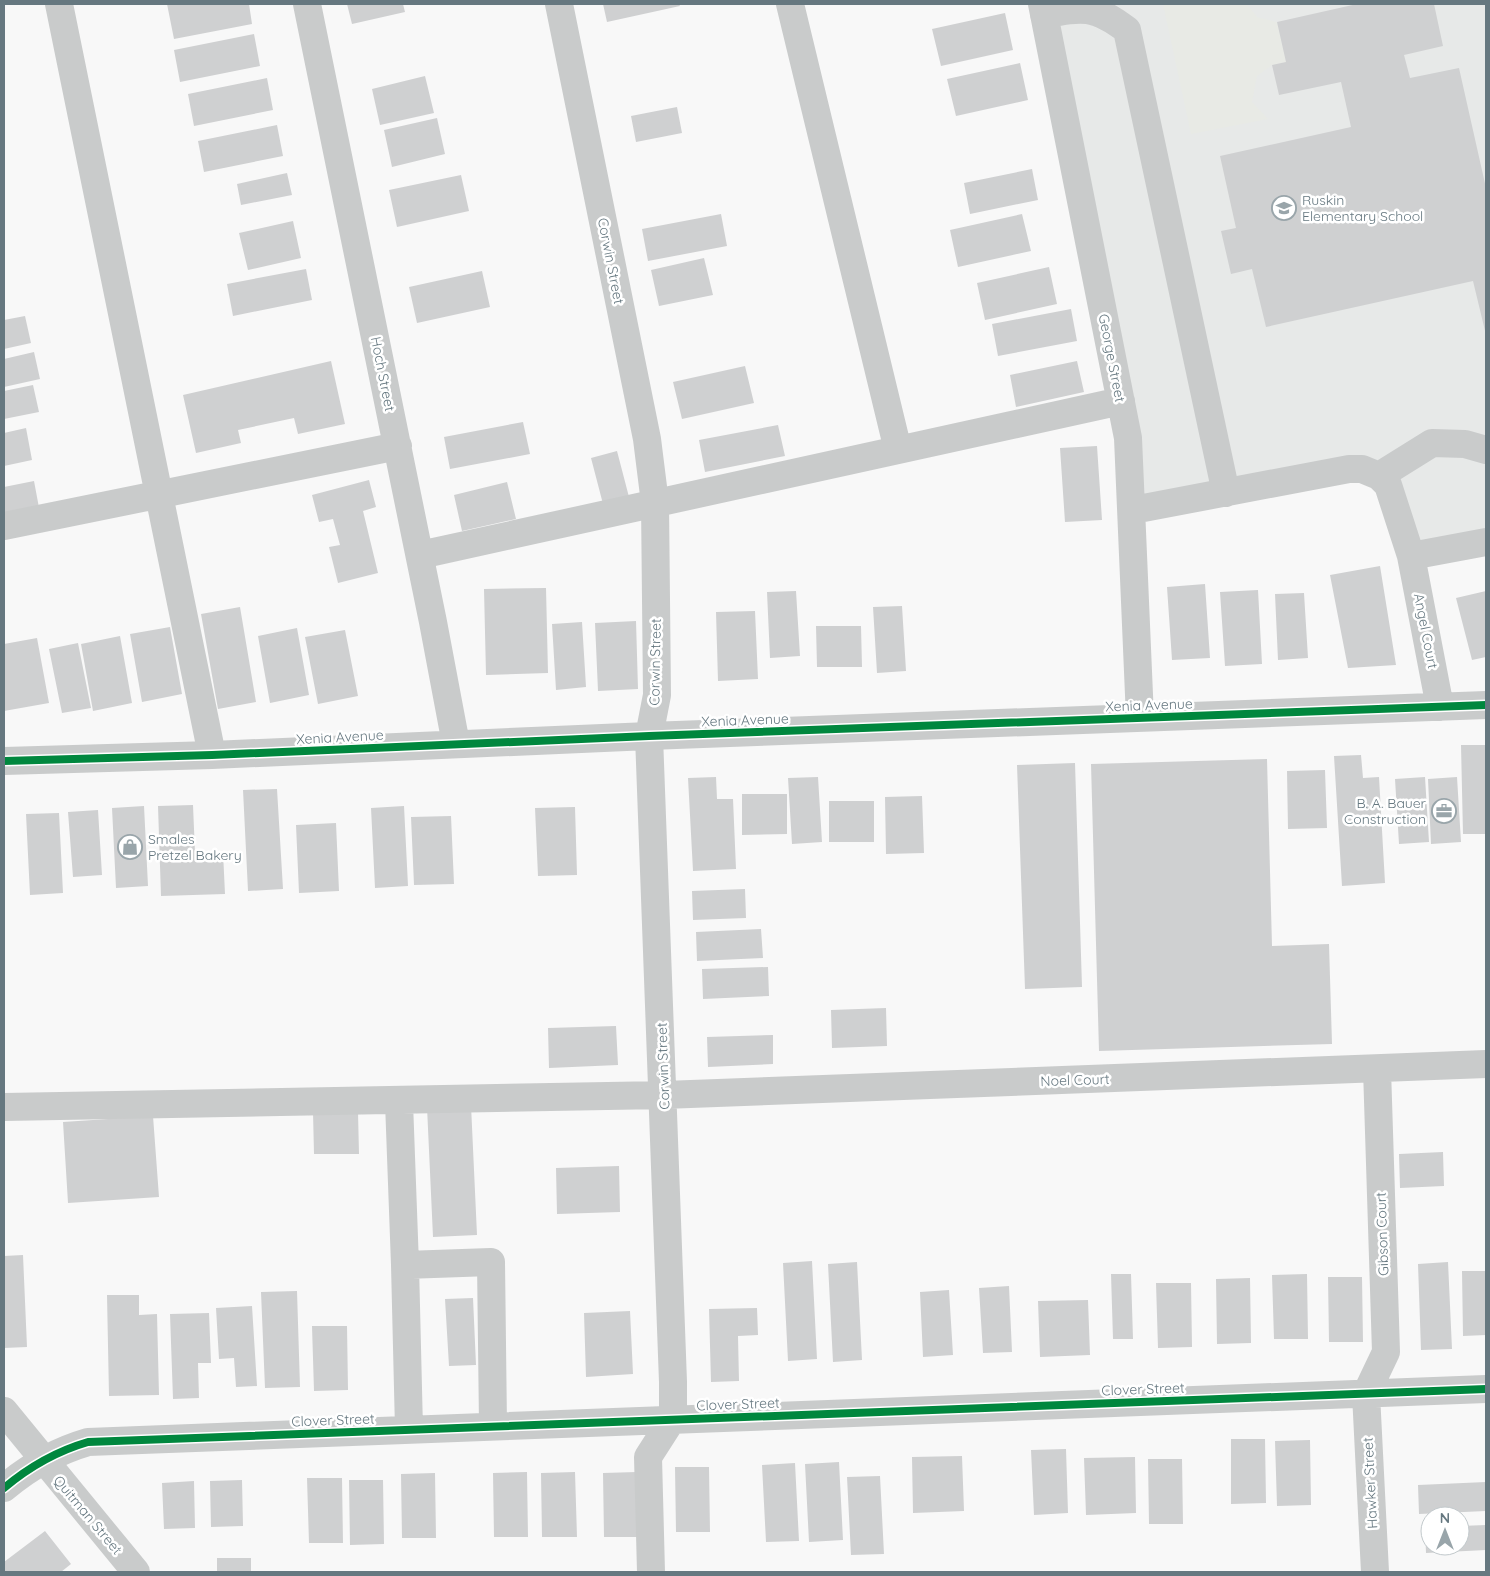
<svg xmlns="http://www.w3.org/2000/svg" width="1490" height="1576" viewBox="0 0 1490 1576" font-family="Quicksand,sans-serif">
	<style>
		.built { fill: #e7e9e8 }
		.green { fill: #e8eae5 }
		.building { fill: #cfd0d1 }
		.lines { fill: none; stroke-linecap: round; stroke-linejoin: round }
		.minor { stroke: #c9cbcb; stroke-width: 28 }
		.cycleway-casing { stroke: #fff; stroke-width: 11 }
		.cycleway { stroke: #00873e; stroke-width: 8 }
		.labels { text-anchor: middle; dominant-baseline: central; stroke-width: 5; stroke-linejoin: round; paint-order: stroke }
		.poi-label { font-size: 14px; fill: #667880; stroke: #fff; text-anchor: start }
		.street-label { font-size: 14px; fill: #667880; stroke: #fff }
	</style>
	<rect width="100%" height="100%" fill="#f8f8f8"/>
	<path class="built" d="M1042 4H1486V542L1411 556 1379 476 1133 510Z"/>
	<path class="green" d="M1163 4H1247L1257 17 1277 22 1286 62 1272 65 1257 76 1252 102 1268 119 1191 134Z"/>
	<path class="building" d="M167 4H249L252 24 174 39Z
		M347 4H403L405 12 352 24Z
		M603 4H679L680 6 607 22Z
		M1357 4H1434L1443 46 1404 55 1410 78 1459 68 1486 188V335L1473 281 1266 327 1252 269 1231 274 1221 231 1236 228 1220 156 1351 127 1341 82 1279 95 1272 65 1286 62 1277 22Z
		M1005 13 1013 50 941 66 932 29Z
		M254 34 260 66 180 82 174 50Z
		M1020 63 1028 100 956 116 947 79Z
		M425 76 434 113 380 125 372 89Z
		M267 78 273 110 194 126 188 94Z
		M677 107 682 133 636 142 631 116Z
		M437 118 445 154 392 167 384 130Z
		M277 125 283 156 204 172 198 141Z
		M1032 169 1038 200 970 214 964 183Z
		M287 173 292 195 241 205 237 184Z
		M461 175 469 211 397 227 389 190Z
		M721 214 727 246 648 261 642 229Z
		M1022 214 1031 251 958 267 950 230Z
		M293 221 301 258 248 270 239 233Z
		M704 258 713 295 659 306 651 270Z
		M1049 267 1057 304 985 320 977 283Z
		M306 269 312 300 233 316 227 284Z
		M482 271 490 307 417 323 409 287Z
		M1071 309 1077 341 998 356 992 324Z
		M25 316 31 343 4 349V320Z
		M34 352 40 379 4 387V359Z
		M331 361 345 424 298 434 294 418 238 430 241 443 196 453 183 395Z
		M1077 361 1084 392 1016 407 1010 375Z
		M745 366 754 403 682 419 673 382Z
		M33 385 39 412 4 419V391Z
		M523 422 530 454 450 469 444 437Z
		M778 425 785 456 705 472 699 440Z
		M26 428 32 460 4 466V433Z
		M1097 446 1102 520 1065 522 1060 448Z
		M617 451 629 497 603 504 591 458Z
		M369 480 376 507 363 511 378 573 338 583 329 547 340 545 333 519 319 522 312 495Z
		M34 481 40 513 4 520V487Z
		M507 482 516 519 462 531 454 495Z
		M1380 566 1396 665 1348 668 1330 575Z
		M1205 584 1210 658 1172 660 1167 587Z
		M546 588 548 673 486 675 484 589Z
		M1258 590 1262 664 1225 666 1220 592Z
		M796 591 800 656 770 658 767 592Z
		M1486 591V657L1472 660 1456 598Z
		M1304 593 1308 658 1278 660 1275 594Z
		M902 606 906 671 877 673 873 607Z
		M240 607 256 702 218 709 201 614Z
		M755 611 758 679 718 681 716 612Z
		M636 621 638 689 598 691 595 623Z
		M582 622 586 687 556 690 552 624Z
		M816 626H861L862 667H817Z
		M170 627 182 694 142 702 130 634Z
		M297 628 309 695 270 703 258 636Z
		M345 630 358 696 318 704 305 637Z
		M120 636 132 703 93 711 81 644Z
		M37 638 49 703 4 711V644Z
		M78 643 91 708 62 713 49 649Z
		M1461 745H1486V834H1463Z
		M1361 755 1363 778 1379 777 1385 883 1342 886 1334 756Z
		M1267 759 1272 946 1329 944 1332 1044 1099 1051 1091 764Z
		M1075 763 1082 987 1025 989 1017 765Z
		M1325 770 1327 828 1288 829 1287 771Z
		M716 777 717 799H733L736 869 693 871 688 778Z
		M818 777 822 842 792 844 788 778Z
		M1425 777 1429 842 1399 844 1395 779Z
		M1457 777 1461 842 1431 844 1428 779Z
		M277 789 283 889 248 891 243 790Z
		M742 794H787V834L742 835Z
		M922 796 924 853 886 854 885 797Z
		M829 801H874V842H829Z
		M193 805 195 853 223 852 225 894 161 896 158 806Z
		M144 806 148 886 116 888 112 808Z
		M404 806 408 886 375 888 371 808Z
		M575 807 577 875 538 876 535 808Z
		M98 810 102 875 73 877 68 812Z
		M59 813 63 893 30 895 26 814Z
		M451 816 454 884 414 885 411 817Z
		M336 823 339 891 299 893 296 825Z
		M745 889 746 918 693 920 692 891Z
		M761 929 763 958 697 961 696 932Z
		M768 967 769 996 703 999 702 969Z
		M886 1008 887 1046 832 1048 831 1010Z
		M616 1026 618 1065 549 1068 548 1028Z
		M773 1035V1064L708 1067 707 1037Z
		M471 1105 477 1235 433 1237 427 1107Z
		M313 1112H358L359 1154H314Z
		M153 1116 159 1197 68 1203 63 1122Z
		M1443 1152 1444 1186 1400 1188 1399 1154Z
		M619 1166 620 1212 557 1214 556 1168Z
		M23 1255 27 1347 4 1348V1256Z
		M812 1261 817 1359 788 1361 783 1263Z
		M857 1262 862 1360 833 1362 828 1264Z
		M1448 1262 1452 1349 1421 1350 1418 1264Z
		M1462 1271H1486V1335L1463 1336Z
		M1111 1274H1131L1133 1339H1113Z
		M1307 1274 1308 1339H1274L1272 1275Z
		M1328 1277H1362L1363 1342H1329Z
		M1250 1278 1251 1343 1217 1344 1216 1279Z
		M1156 1283H1191L1192 1347 1158 1348Z
		M1009 1286 1012 1352 983 1353 979 1288Z
		M949 1290 953 1355 923 1357 920 1292Z
		M297 1291 300 1387 265 1388 261 1292Z
		M107 1295H139V1315L157 1314 159 1395 109 1396Z
		M473 1298 476 1365 449 1366 445 1299Z
		M1088 1300 1090 1355 1040 1357 1038 1301Z
		M252 1306 257 1386 236 1387 234 1358 219 1359 216 1308Z
		M757 1308 758 1335 738 1336 739 1381 711 1382 709 1309Z
		M630 1311 633 1374 586 1377 584 1313Z
		M209 1313 211 1363H198L199 1398 173 1399 170 1314Z
		M312 1326H347L348 1390 314 1391Z
		M1231 1439H1265L1266 1503 1231 1504Z
		M1310 1440 1311 1505 1277 1506 1275 1441Z
		M1066 1449 1068 1513 1034 1515 1031 1450Z
		M962 1456 964 1511 913 1513 912 1457Z
		M1135 1457 1136 1513 1086 1515 1084 1458Z
		M1148 1459H1182L1183 1524H1149Z
		M839 1462 843 1540 809 1542 805 1464Z
		M795 1463 799 1541 766 1542 762 1465Z
		M675 1467H709L710 1532H676Z
		M527 1472 528 1537H494L493 1473Z
		M575 1472 577 1537H542L541 1473Z
		M637 1472 638 1537H604L603 1473Z
		M435 1473 436 1538H402L401 1474Z
		M880 1476 884 1554 851 1555 847 1477Z
		M307 1478H342L343 1543H309Z
		M242 1480 243 1526 211 1527 210 1481Z
		M349 1480H383L384 1544 350 1545Z
		M194 1481 195 1528 164 1529 162 1483Z
		M1486 1482V1511L1419 1514 1418 1485Z
		M1486 1525V1550L1426 1553 1425 1528H1430V1546H1460V1526Z
		M45 1531 71 1564 61 1572H4V1562Z
		M217 1558H251V1572H217Z"/>
	<g class="lines">
		<path class="minor" d="M59 4 212 755
			M307 4 433 622 456 744
			M559 4 647 439 655 503 657 695 649 736 673 1382V1418L648 1457 651 1572
			M790 4 898 450
			M1042 4 1128 438 1140 718
			M1044 15C1083 7 1094 5 1127 30L1226 493
			M1379 476 1432 443 1465 444 1486 450
			M1133 510 1349 469H1362L1379 476 1388 485 1411 556 1440 707
			M4 526 398 446
			M420 555 1121 401
			M1411 556 1486 542
			M4 761 212 755 649 736 1486 705
			M399 1102 405 1265
			M4 1107 664 1095 1486 1064
			M4 1411 136 1572
			M409 1429 405 1265 491 1262 493 1425
			M4 1488C29 1467 57 1451 88 1442L1486 1389
			M1375 1572 1366 1394 1386 1352 1377 1069"/>
		<defs>
			<path id="cycleway" d="M4 761 212 755 649 736 1486 705
				M4 1488C29 1467 57 1451 88 1442L1486 1389"/>
		</defs>
		<use href="#cycleway" class="cycleway-casing"/>
		<use href="#cycleway" class="cycleway"/>
	</g>
	<defs>
		<symbol id="school-ring" viewBox="-11 -11 22 22"><circle r="9.5" fill="#fff" stroke="#99a5aa" stroke-width="1.5"/><path d="M0-5L7-2L0 1L-7-2ZM-4 1L0 2.5L4 1V4Q0 6-4 4Z" fill="#99a5aa"/></symbol>
		<symbol id="office-ring" viewBox="-11 -11 22 22"><circle r="9.5" fill="#fff" stroke="#99a5aa" stroke-width="1.5"/><path d="M-6-3h4V-5.5h4V-3h4V5H-6ZM-1-4.5V-3h2v-1.5ZM-6 0V1H6V0Z" fill="#99a5aa"/></symbol>
		<symbol id="shop-ring" viewBox="-11 -11 22 22"><circle r="9.5" fill="#fff" stroke="#99a5aa" stroke-width="1.5"/><path d="M-5-2.5h2.3a2.7 3.5 0 0 1 5.4 0H5L5.5 6h-11ZM-1.5-2.5h3a1.5 2.3 0 0 0-3 0Z" fill="#99a5aa"/></symbol>
	</defs>
	<g fill-rule="evenodd">
		<use href="#school-ring" x="1270" y="194" width="28" height="28"/>
		<use href="#office-ring" x="1430" y="797" width="28" height="28"/>
		<use href="#shop-ring" x="116" y="833" width="28" height="28"/>
	</g>
	<g class="labels">
		<g class="poi-label">
			<text x="1302" y="200">Ruskin<tspan x="1302" dy="16">Elementary School</tspan></text>
			<text x="1426" y="803" text-anchor="end">B. A. Bauer<tspan x="1426" dy="16">Construction</tspan></text>
			<text x="148" y="839">Smales<tspan x="148" dy="16">Pretzel Bakery</tspan></text>
		</g>
		<g class="street-label">
			<text transform="translate(611 261) rotate(79)">Corwin Street</text>
			<text transform="translate(1112 358) rotate(79)">George Street</text>
			<text transform="translate(383 374) rotate(79)">Hoch Street</text>
			<text transform="translate(1426 631) rotate(79)">Angel Court</text>
			<text transform="translate(655 662) rotate(-89)">Corwin Street</text>
			<text transform="translate(1149 705) rotate(-2)">Xenia Avenue</text>
			<text transform="translate(745 720) rotate(-2)">Xenia Avenue</text>
			<text transform="translate(340 737) rotate(-3)">Xenia Avenue</text>
			<text transform="translate(663 1066) rotate(-92)">Corwin Street</text>
			<text transform="translate(1075 1080) rotate(-2)">Noel Court</text>
			<text transform="translate(1382 1234) rotate(-92)">Gibson Court</text>
			<text transform="translate(1143 1389) rotate(-2)">Clover Street</text>
			<text transform="translate(738 1404) rotate(-2)">Clover Street</text>
			<text transform="translate(333 1420) rotate(-2)">Clover Street</text>
			<text transform="translate(1370 1483) rotate(-93)">Hawker Street</text>
			<text transform="translate(88 1515) rotate(50)">Quitman Street</text>
		</g>
	</g>
	<rect width="1490" height="1576" fill="none" stroke="#667880" stroke-width="10"/>
	<g transform="translate(1445 1531)"><circle r="24" fill="#ffffff" stroke="#c2c9cc"/>
	<path d="M0-4L9 19L0 12L-9 19Z" fill="#99a5aa"/>
	<text y="-8" font-size="14" font-weight="bold" text-anchor="middle" fill="#667880">N</text>
	</g>
</svg>
